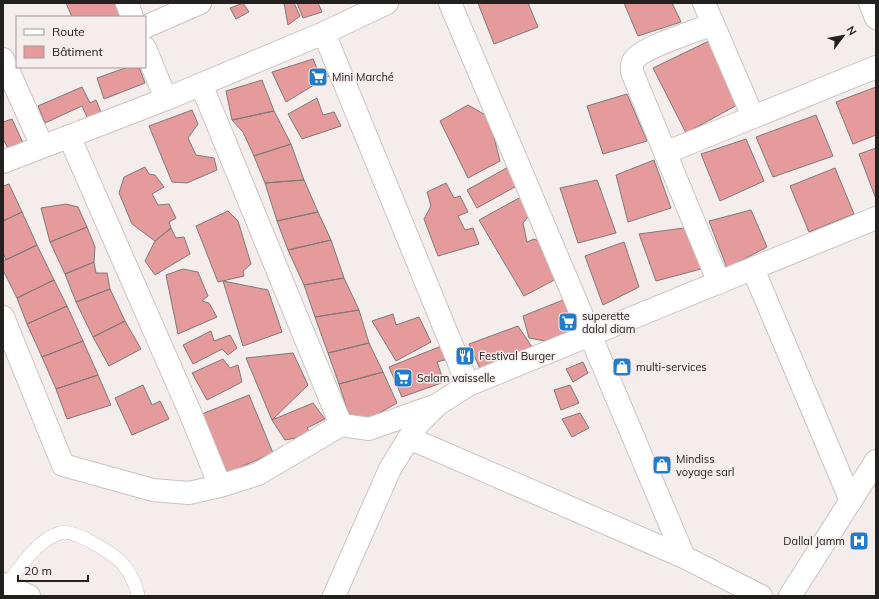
<svg xmlns="http://www.w3.org/2000/svg" width="879" height="599" viewBox="0 0 879 599" font-family="Mulish,sans-serif">
	<style>
		.building { fill: #e59b9b; stroke: #7f7878 }
		.lines { fill: none; stroke-linecap: round; stroke-linejoin: round }
		.lane-casing { stroke: #cbc3c3; stroke-width: 14 }
		.street-casing { stroke: #cbc3c3; stroke-width: 24 }
		.primary-casing { stroke: #cbc3c3; stroke-width: 24 }
		.lane { stroke: #fff; stroke-width: 13 }
		.street { stroke: #fff; stroke-width: 22 }
		.primary { stroke: #fff; stroke-width: 22 }
		.labels { text-anchor: middle; dominant-baseline: central; stroke-width: 3; stroke-linejoin: round; paint-order: stroke }
		.poi-label { font-size: 11px; fill: #232020; stroke: #f5ecec; text-anchor: start }
	</style>
	<rect width="100%" height="100%" fill="#f5ecec"/>
	<path class="building" d="M66 3H117L122 17H72Z
		M243 3 249 12 236 19 230 8Z
		M284 3H294L300 16 288 25Z
		M297 3H318L322 12 303 18Z
		M478 3H528L538 27 494 44Z
		M624 3H672L681 22 638 36Z
		M709 41 739 104 686 133 653 68Z
		M313 59 318 71 323 68 329 76 286 102 272 72Z
		M128 67H139L145 83 104 99 97 78Z
		M262 80 274 111 232 120 226 91Z
		M82 87 90 103 96 100 102 115 88 119 82 106 45 123 38 106Z
		M876 87V135L853 144 836 102Z
		M627 94 647 141 603 154 587 106Z
		M317 98 323 115 334 112 341 126 302 139 288 114Z
		M468 105 489 117 500 161 468 178 440 121Z
		M192 110 198 124 188 138 196 155 214 158 217 170 187 183 172 182 149 126Z
		M274 111 291 144 254 156 243 132 232 120Z
		M816 115 833 156 773 177 756 137Z
		M12 119 23 143 9 150 3 139V122Z
		M746 139 764 181 720 201 701 154Z
		M291 144 304 180 265 183 254 156Z
		M876 148V199L859 154Z
		M654 160 671 208 628 222 616 175Z
		M512 165 522 183 477 208 467 190Z
		M145 167 149 174 155 175 164 187 152 194 158 205 169 204 176 218 169 222 171 228 155 241 132 224 119 193 124 177Z
		M835 168 854 214 809 232 790 186Z
		M304 180 318 212 277 221 265 183Z
		M597 180 616 233 578 243 560 188Z
		M446 183 454 198 460 196 468 212 458 216 465 230 473 228 479 244 438 256 424 219 431 206 427 192Z
		M9 184 22 212 3 221V186Z
		M521 197 531 213 523 223 527 242 534 239 541 242 558 278 524 296 479 220Z
		M66 204 78 207 87 227 50 242 41 208Z
		M751 210 767 247 727 268 709 221Z
		M228 211 238 221 251 264 243 271 244 276 218 282 196 226Z
		M22 212 37 245 6 260 3 253V221Z
		M318 212 331 240 288 250 277 221Z
		M87 227 95 247 94 262 65 274 50 242Z
		M171 228 176 238 184 237 190 254 155 275 145 261 155 241Z
		M684 228 701 269 656 281 639 234Z
		M331 240 344 278 304 285 288 250Z
		M624 242 639 287 603 305 585 256Z
		M37 245 54 280 17 298 3 270V261Z
		M94 262 96 273H107L110 289 76 302 65 274Z
		M183 269 198 272 208 296 202 301 209 303 217 317 178 334 166 275Z
		M344 278 359 310 315 317 304 285Z
		M54 280 67 306 27 324 17 298Z
		M223 281 268 290 282 332 243 346Z
		M110 289 125 321 93 337 76 302Z
		M568 298 580 329 545 341 529 338 523 316Z
		M67 306 83 341 42 357 27 324Z
		M359 310 369 343 328 353 315 317Z
		M393 314 396 325 419 317 431 342 396 361 372 321Z
		M125 321 141 349 109 366 93 337Z
		M518 326 534 350 482 373 469 344Z
		M211 331 214 341 230 335 237 348 228 355 222 349 193 364 183 345Z
		M83 341 98 375 56 389 42 357Z
		M369 343 383 372 339 384 328 353Z
		M444 345 448 359 437 362 444 382 402 397 389 367Z
		M293 353 308 385 272 420 246 358Z
		M223 359 230 368 238 365 242 382 207 400 192 373Z
		M583 362 588 373 573 382 566 369Z
		M383 372 397 403 353 428 339 384Z
		M98 375 111 405 67 419 56 389Z
		M143 385 152 405 160 401 169 419 132 435 115 398Z
		M570 385 579 403 561 410 554 390Z
		M249 395 273 453 227 473 202 414Z
		M313 403 325 419 307 428 312 435 285 440 272 420Z
		M580 413 589 428 572 437 562 419Z"/>
	<g class="lines">
		<defs>
			<path id="lane" d="M6 586C20 567 37 540 60 533 73 528 112 553 122 563 129 571 137 586 138 596"/>
			<path id="street" d="M127 3 132 17
				M450 3 684 557
				M704 3 753 117
				M870 3 876 18
				M713 24C696 31 643 47 634 60 631 63 632 68 632 72L719 283
				M145 27 200 3
				M324 33 468 385
				M145 48 166 99
				M3 59 42 146
				M201 84 341 425
				M69 136 189 410 220 486
				M665 153 876 67
				M3 162 166 99 324 33 387 3
				M753 269 851 501
				M3 317 63 465 153 490 189 493 220 486 258 474 341 425 369 429 434 406
				M409 438 684 557 761 596
				M334 596 390 469 409 438 419 423 437 405 468 385 876 218
				M790 596 876 461"/>
			<path id="primary" d="M3 584 29 596"/>
		</defs>
		<use href="#lane" class="lane-casing"/>
		<use href="#street" class="street-casing"/>
		<use href="#primary" class="primary-casing"/>
		<use href="#lane" class="lane"/>
		<use href="#street" class="street"/>
		<use href="#primary" class="primary"/>
	</g>
	<defs>
		<symbol id="supermarket-square" viewBox="-11 -11 22 22"><rect x="-9" y="-9" width="18" height="18" rx="4" fill="#227cc9" stroke="#f5ecec"/><path d="M-6-5.5h2.5l.6 2H6L4.5 2H-2.5L-4.4-4H-6ZM-1.5 3.2a1.3 1.3 0 1 0 .1 0ZM3 3.2a1.3 1.3 0 1 0 .1 0Z" fill="#fff"/></symbol>
		<symbol id="restaurant-square" viewBox="-11 -11 22 22"><rect x="-9" y="-9" width="18" height="18" rx="4" fill="#227cc9" stroke="#f5ecec"/><path d="M-5-6h1v4h1v-4h1v4h1v-4h1v5L-1.5 .5V6h-2V.5L-5-1ZM5-6V6H3V1.5H1.5Q1.5-4 5-6Z" fill="#fff"/></symbol>
		<symbol id="shop-square" viewBox="-11 -11 22 22"><rect x="-9" y="-9" width="18" height="18" rx="4" fill="#227cc9" stroke="#f5ecec"/><path d="M-5-2.5h2.3a2.7 3.5 0 0 1 5.4 0H5L5.5 6h-11ZM-1.5-2.5h3a1.5 2.3 0 0 0-3 0Z" fill="#fff"/></symbol>
		<symbol id="hospital-square" viewBox="-11 -11 22 22"><rect x="-9" y="-9" width="18" height="18" rx="4" fill="#227cc9" stroke="#f5ecec"/><path d="M-5-5h3v3.5h4V-5h3V5h-3V1.5h-4V5h-3Z" fill="#fff"/></symbol>
	</defs>
	<g fill-rule="evenodd">
		<use href="#supermarket-square" x="307" y="66" width="22" height="22"/>
		<use href="#supermarket-square" x="557" y="311" width="22" height="22"/>
		<use href="#restaurant-square" x="454" y="345" width="22" height="22"/>
		<use href="#shop-square" x="611" y="356" width="22" height="22"/>
		<use href="#supermarket-square" x="392" y="367" width="22" height="22"/>
		<use href="#shop-square" x="651" y="454" width="22" height="22"/>
		<use href="#hospital-square" x="848" y="530" width="22" height="22"/>
	</g>
	<g class="labels">
		<g class="poi-label">
			<text x="332" y="77">Mini Marché</text>
			<text x="582" y="316">superette<tspan x="582" dy="13">dalal diam</tspan></text>
			<text x="479" y="356">Festival Burger</text>
			<text x="636" y="367">multi-services</text>
			<text x="417" y="378">Salam vaisselle</text>
			<text x="676" y="459">Mindiss<tspan x="676" dy="13">voyage sarl</tspan></text>
			<text x="845" y="541" text-anchor="end">Dallal Jamm</text>
		</g>
	</g>
	<rect width="879" height="599" fill="none" stroke="#232020" stroke-width="8"/>
	<rect x="16" y="16" width="130" height="52" fill="#f5ecec" stroke="#a19a9a"/>
	<rect x="24" y="29" width="20" height="6" fill="#ffffff" stroke="#a19a9a"/>
	<text x="52" y="36" font-size="12" fill="#232020">Route</text>
	<rect x="24" y="46" width="20" height="12" fill="#e59b9b" stroke="#a19a9a"/>
	<text x="52" y="56" font-size="12" fill="#232020">Bâtiment</text>
	<g transform="translate(843 36) rotate(58)" stroke="#f5ecec" stroke-width="3" paint-order="stroke">
	<path d="M0-3L7 15L0 10L-7 15Z" fill="#232020"/>
	<text y="-6" font-size="11" font-weight="bold" text-anchor="middle" fill="#232020">N</text>
	</g>
	<path d="M18 575v6h70v-6" fill="none" stroke="#232020" stroke-width="2"/>
	<text x="24" y="575" font-size="12" fill="#232020" stroke="#f5ecec" stroke-width="3" paint-order="stroke">20 m</text>
</svg>
